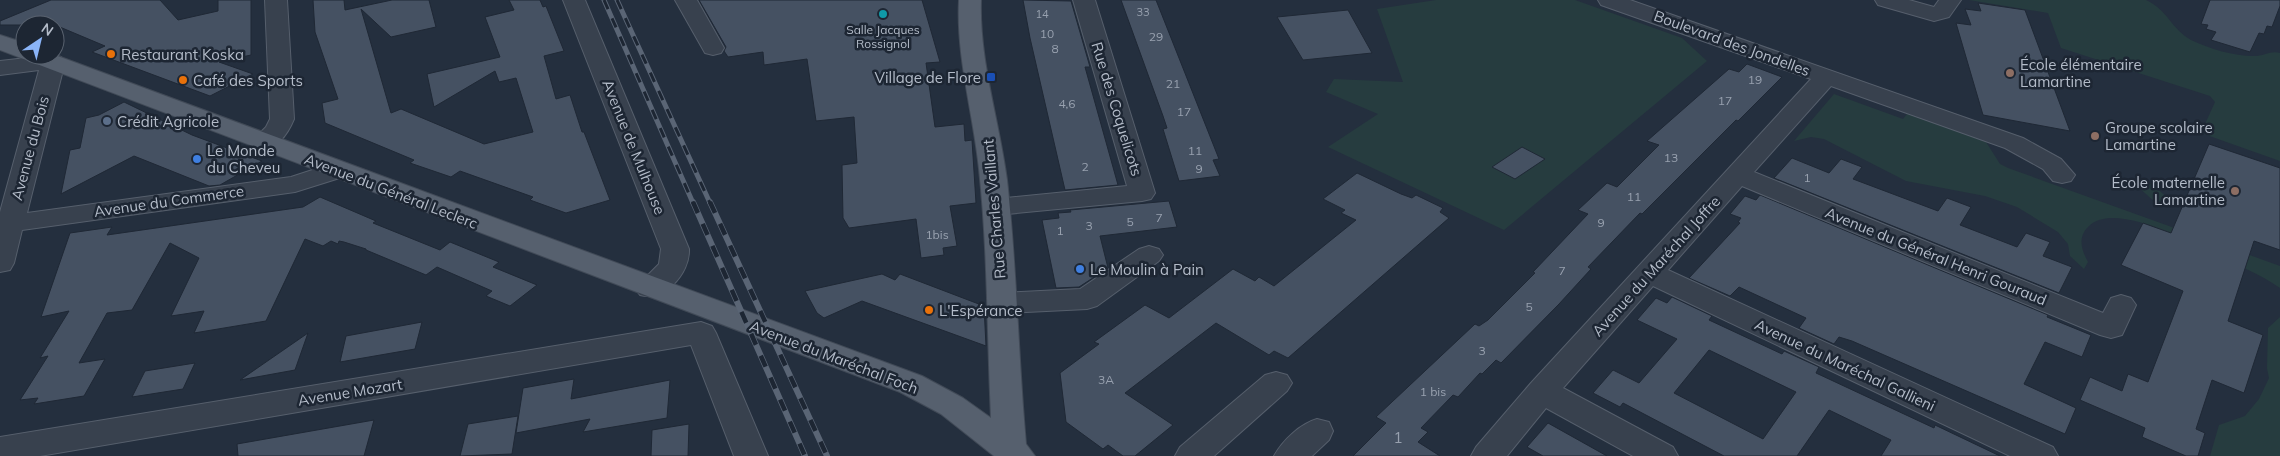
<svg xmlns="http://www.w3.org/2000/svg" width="2280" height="456" viewBox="0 0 2280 456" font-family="Mulish,sans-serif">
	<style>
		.green { fill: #263c3f }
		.building { fill: #455162; stroke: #1f2835; fill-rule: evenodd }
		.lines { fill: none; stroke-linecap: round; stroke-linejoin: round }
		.minor-casing { stroke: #565f6c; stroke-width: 2 }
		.major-casing { stroke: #414a57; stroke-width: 2 }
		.minor { fill: #38414e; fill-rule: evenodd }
		.major { fill: #56606e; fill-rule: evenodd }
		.rail-far1-casing { stroke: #5a6575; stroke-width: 5 }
		.rail-casing { stroke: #5a6575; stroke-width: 6 }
		.rail-far1 { stroke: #1d2633; stroke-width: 3; stroke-dasharray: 10; stroke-linecap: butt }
		.rail { stroke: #1d2633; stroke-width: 4.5; stroke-dasharray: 12; stroke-linecap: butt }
		.culture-dot { fill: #0f9aa8; stroke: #1d2633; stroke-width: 2 }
		.food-dot { fill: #e8710a; stroke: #1d2633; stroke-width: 2 }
		.education-dot { fill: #8d6e63; stroke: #1d2633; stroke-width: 2 }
		.transit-dot { fill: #1a4fb4; stroke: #1d2633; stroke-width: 2 }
		.service-dot { fill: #5c6f8a; stroke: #1d2633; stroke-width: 2 }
		.shop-dot { fill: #3f7fe0; stroke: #1d2633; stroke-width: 2 }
		.labels { text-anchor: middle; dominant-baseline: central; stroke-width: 5; stroke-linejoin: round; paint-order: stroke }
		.far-number-label { font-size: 11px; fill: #98a1af }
		.far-poi-label { font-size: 12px; fill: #b4bcc9; stroke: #1d2633 }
		.number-label { font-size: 12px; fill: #98a1af }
		.street-label { font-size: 15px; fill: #b4bcc9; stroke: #1d2633 }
		.poi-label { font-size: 15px; fill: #b4bcc9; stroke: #1d2633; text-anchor: start }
		.near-number-label { font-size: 15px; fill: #98a1af }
	</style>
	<rect width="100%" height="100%" fill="#242f3e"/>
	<path class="green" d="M1436 0H1575L1682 38 1707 61 1504 230 1328 147 1378 114 1326 92 1334 79 1403 82 1377 9Z
		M1969 0H2146C2168 10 2171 29 2191 40 2210 49 2233 56 2254 56 2264 56 2271 50 2280 53V161L2201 133 2215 102 2210 96 2061 48 2048 13Z
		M1834 94 1903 119 1907 114 1986 142 2000 164 2008 168 2280 266V288C2260 274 2237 265 2216 255 2188 242 2114 200 2088 227 2077 238 2082 251 2088 262L2084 269 2070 256 2068 244 2058 232 2017 207 1985 196 1906 181 1824 139 1811 137 1794 141Z
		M2152 184 2172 202 2156 203 2136 185Z
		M2280 317V456H2210L2219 425 2245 416 2259 399 2269 378 2267 368 2268 328Z"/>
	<path class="building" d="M51 0H160L178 20 218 11V0H251V55L219 62 253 74 210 96 92 52 105 46 55 25H0V21Z
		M313 0H344L345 10 392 0H429L436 27 391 37 361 9 391 113 401 109 484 144 533 132 516 78 499 82 495 71 434 107 427 74 500 57 485 17 514 10 509 0H540L543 7 546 6 564 51 544 56 556 99 570 95 582 132H584L610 200 566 213 530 200 533 197 460 171 451 177 410 163 414 160 325 123 322 103 338 99 315 32Z
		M699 0H922L940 62 926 63 935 127 964 124 965 141 972 140 976 203 950 206 957 246 943 248 944 255 921 258 916 219 849 228 843 218 842 165 857 163 854 117 816 121 807 59 764 65 763 52 728 57 724 51 726 47Z
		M1023 0 1071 1 1090 67H1085L1118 185 1065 190 1030 38Z
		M1121 0H1156L1219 159 1213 160 1220 176 1179 181 1163 129 1167 128 1163 116Z
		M2210 0H2280V6L2272 27 2267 26 2264 34 2259 33 2250 52 2211 40 2216 32 2206 29 2208 25 2201 24Z
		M1978 3 2025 10 2070 131 1983 115 1956 23 1971 25 1965 9 1981 11Z
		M1348 10 1372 53 1303 60 1277 17Z
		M1747 64 1782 77 1738 121 1736 120 1642 214 1640 213 1588 267 1591 269 1559 304 1501 363 1496 360 1482 374 1480 373 1458 397 1453 395 1421 428 1428 432 1418 442 1440 456H1353L1386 423 1376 417 1475 324 1479 326 1488 320 1535 273 1533 272 1588 214 1578 210 1607 183 1617 187 1659 145 1647 141 1729 69 1739 72Z
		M124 102 192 135 262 161 220 185 209 186 134 156 61 194 70 150 80 148 86 118 99 115Z
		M2209 144 2280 168V250L2254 241 2228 321 2263 335 2244 393 2212 380 2196 429 2205 433 2198 456H2186L2142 437 2145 428 2080 400 2090 377 2122 391 2128 374 2148 382 2183 291 2121 265 2143 223 2171 233Z
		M1522 147 1545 159 1515 179 1492 167Z
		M1792 158 1829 173 1841 159 1862 167 1853 179 1938 211 1947 198 1971 207 1960 225 2017 247 2026 233 2050 242 2043 256 2072 267 2059 293 1774 178Z
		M1357 173 1401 194 1412 198 1416 195 1443 208 1440 212 1449 218 1288 358 1274 351 1269 355 1216 323 1125 393 1173 425 1135 456H1123L1108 445 1103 449 1066 422 1060 373 1099 344 1094 342 1145 305 1169 318 1233 269 1255 281 1259 277 1274 286 1356 220 1341 213 1345 210 1323 199Z
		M1760 195 2048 315 2047 317 2091 335 2082 357 2045 342 2024 384 2076 408 2065 434 1852 341 1839 337 1834 344 1799 328 1806 318 1739 287 1730 296 1689 278 1740 223 1738 222 1741 218 1730 214 1745 196 1756 200Z
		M320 197 376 221 373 223 440 250 450 242 499 262 493 267 537 285 510 306 486 296 492 291 437 267 426 275 366 250V249L344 242 339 241 338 244 331 241 323 246 305 239 266 321 194 333 204 311 171 316 199 258 170 243 132 310 107 313 79 363 105 359 84 396 34 404 38 398 20 400 48 356 40 358 69 311 41 317 70 233 112 227 107 235 303 207Z
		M1169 201 1177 227 1100 236 1108 268 1079 287 1056 288 1042 220 1059 218 1058 213 1071 212 1070 210Z
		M882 274 895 280 900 274 984 306 986 346 862 301 824 318 817 313 805 291Z
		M1672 297 1712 316 1709 320 1782 354 1784 351 1819 367 1816 373 1934 428 1935 425 2000 456H1881L1891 440 1829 410 1797 456H1724L1623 403 1620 407 1593 393 1613 370 1639 383 1677 339 1637 320 1656 298 1667 303ZM1709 350 1796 392 1763 439 1674 393Z
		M422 322 415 349 340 362 346 336Z
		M308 333 295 370 240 380Z
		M195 363 183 389 132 397 145 371Z
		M574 379 571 399 670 380 667 418 583 432 590 419 516 433 523 388Z
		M518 416 512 454 460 456 468 424Z
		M374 420 364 456H238L237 444Z
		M1548 423 1607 456H1543L1527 447Z
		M689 424 688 456H651L652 430Z"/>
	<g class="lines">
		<defs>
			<path id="minor" d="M265 0H287L294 119C287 136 275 152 255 147L251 142 266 127 270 119Z
				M563 0H585L689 249C690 274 664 302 640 295L635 288 659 264 661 249Z
				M675 0H697L724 48 721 53 713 55 705 53Z
				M1073 0H1095L1155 193 1151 199 1142 201 996 215 986 213 983 207 986 201 996 199 1127 186Z
				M1598 0H1630L2023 138 2061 159 2075 175 2071 181 2062 183 2053 181 2043 169 2005 148 1831 86 1754 172 2103 313 2111 298 2121 295 2131 298 2136 305 2122 335 2111 338 2100 335 1742 186 1668 270 2053 447 2058 456H2010L1653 286 1563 388 1673 447 1678 456H1633L1546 408 1507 456H1471L1476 447 1531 383 1811 79 1601 5Z
				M1875 0H1909L1934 7 1939 0H1961L1949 17 1934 21 1878 5Z
				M53 55 61 57 65 62 27 213 291 177 337 162 346 164 350 170 346 176 295 192 22 230 14 263 10 270 0 272V212L39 70 0 75V61Z
				M1149 246 1159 249 1163 255 1159 261 1097 306 1087 309 1003 313 993 310 988 303 993 296 1003 293 1080 289 1139 249Z
				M701 322 712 326 716 333 768 456H734L691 345 40 456H0V437Z
				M1276 372 1287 375 1292 383 1287 391 1214 456H1175L1180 447 1265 375Z
				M1317 419 1329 422 1333 431 1329 440 1312 456H1274C1283 440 1300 424 1317 419Z"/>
			<path id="major" d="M959 0H981C979 61 999 119 1007 180 1017 268 1018 356 1026 444L1035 456H994L941 414 900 392 0 50V35L25 43V55H55L922 376 963 398 991 418C987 335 988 252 979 169 973 112 956 57 959 0Z"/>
		</defs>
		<use href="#minor" class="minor-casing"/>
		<use href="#major" class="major-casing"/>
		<use href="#minor" class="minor"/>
		<use href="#major" class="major"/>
		<defs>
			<path id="rail-far1" d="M604 0 693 203
				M617 0 710 203"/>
			<path id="rail" d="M693 202 805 456
				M710 202 827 456"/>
		</defs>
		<use href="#rail-far1" class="rail-far1-casing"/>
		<use href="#rail" class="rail-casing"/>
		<use href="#rail-far1" class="rail-far1"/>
		<use href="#rail" class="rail"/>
	</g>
	<circle class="culture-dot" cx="883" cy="14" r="5"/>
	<g class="food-dot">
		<circle cx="111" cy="54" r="5"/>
		<circle cx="183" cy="80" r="5"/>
		<circle cx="929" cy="310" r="5"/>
	</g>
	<g class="education-dot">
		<circle cx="2010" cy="73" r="5"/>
		<circle cx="2095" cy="136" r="5"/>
		<circle cx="2235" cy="191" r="5"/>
	</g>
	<rect class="transit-dot" x="986" y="72" width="10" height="10" rx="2.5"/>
	<circle class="service-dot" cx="107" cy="121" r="5"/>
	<g class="shop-dot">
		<circle cx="197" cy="159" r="5"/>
		<circle cx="1080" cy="269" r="5"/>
	</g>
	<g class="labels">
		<g class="far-number-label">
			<text x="1143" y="12">33</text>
			<text x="1042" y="14">14</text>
		</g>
		<g class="far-poi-label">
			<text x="883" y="29">Salle Jacques<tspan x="883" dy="14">Rossignol</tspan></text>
		</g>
		<g class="number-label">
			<text x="1047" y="33">10</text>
			<text x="1156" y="36">29</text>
			<text x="1055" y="48">8</text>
			<text x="1755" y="79">19</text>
			<text x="1173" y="83">21</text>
			<text x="1725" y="100">17</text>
			<text x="1067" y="103">4,6</text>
			<text x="1184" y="111">17</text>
			<text x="1195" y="150">11</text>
			<text x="1671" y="157">13</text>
			<text x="1085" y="166">2</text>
			<text x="1199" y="168">9</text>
			<text x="1807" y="177">1</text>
			<text x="1634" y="196">11</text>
			<text x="1159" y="217">7</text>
			<text x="1130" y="221">5</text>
			<text x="1601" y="222">9</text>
			<text x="1089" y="225">3</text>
			<text x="1060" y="230">1</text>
			<text x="937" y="234">1bis</text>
			<text x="1562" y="270">7</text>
			<text x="1529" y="306">5</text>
			<text x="1482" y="350">3</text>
			<text x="1106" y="379">3A</text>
			<text x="1433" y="391">1 bis</text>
		</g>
		<g class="street-label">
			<text transform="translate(1732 43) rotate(20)">Boulevard des Jondelles</text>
			<text transform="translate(1117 109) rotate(73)">Rue des Coquelicots</text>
			<text transform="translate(634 147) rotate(68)">Avenue de Mulhouse</text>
			<text transform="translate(30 148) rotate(-75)">Avenue du Bois</text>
			<text transform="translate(391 191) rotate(21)">Avenue du Général Leclerc</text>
			<text transform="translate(169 201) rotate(-8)">Avenue du Commerce</text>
			<text transform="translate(994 209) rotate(-95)">Rue Charles Vaillant</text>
			<text transform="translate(1936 256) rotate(22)">Avenue du Général Henri Gouraud</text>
			<text transform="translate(1656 266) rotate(-48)">Avenue du Maréchal Joffre</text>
			<text transform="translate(834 357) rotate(21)">Avenue du Maréchal Foch</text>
			<text transform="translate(1845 365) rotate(25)">Avenue du Maréchal Gallieni</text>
			<text transform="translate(350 392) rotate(-9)">Avenue Mozart</text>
		</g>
		<g class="poi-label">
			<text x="121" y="54">Restaurant Koska</text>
			<text x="2020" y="64">École élémentaire<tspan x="2020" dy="17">Lamartine</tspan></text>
			<text x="981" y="77" text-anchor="end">Village de Flore</text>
			<text x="193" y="80">Café des Sports</text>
			<text x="117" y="121">Crédit Agricole</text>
			<text x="2105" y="127">Groupe scolaire<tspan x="2105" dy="17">Lamartine</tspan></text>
			<text x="207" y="150">Le Monde<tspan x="207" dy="17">du Cheveu</tspan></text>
			<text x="2225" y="182" text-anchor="end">École maternelle<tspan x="2225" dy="17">Lamartine</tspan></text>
			<text x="1090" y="269">Le Moulin à Pain</text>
			<text x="939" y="310">L'Espérance</text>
		</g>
		<g class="near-number-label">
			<text x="1398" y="437">1</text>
		</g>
	</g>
	<g transform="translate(40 40) rotate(35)"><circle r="24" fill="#1d2633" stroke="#59626f"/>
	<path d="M0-4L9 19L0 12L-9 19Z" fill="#8ab4f8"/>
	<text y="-8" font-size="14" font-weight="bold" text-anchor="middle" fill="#b4bcc9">N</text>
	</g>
</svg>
